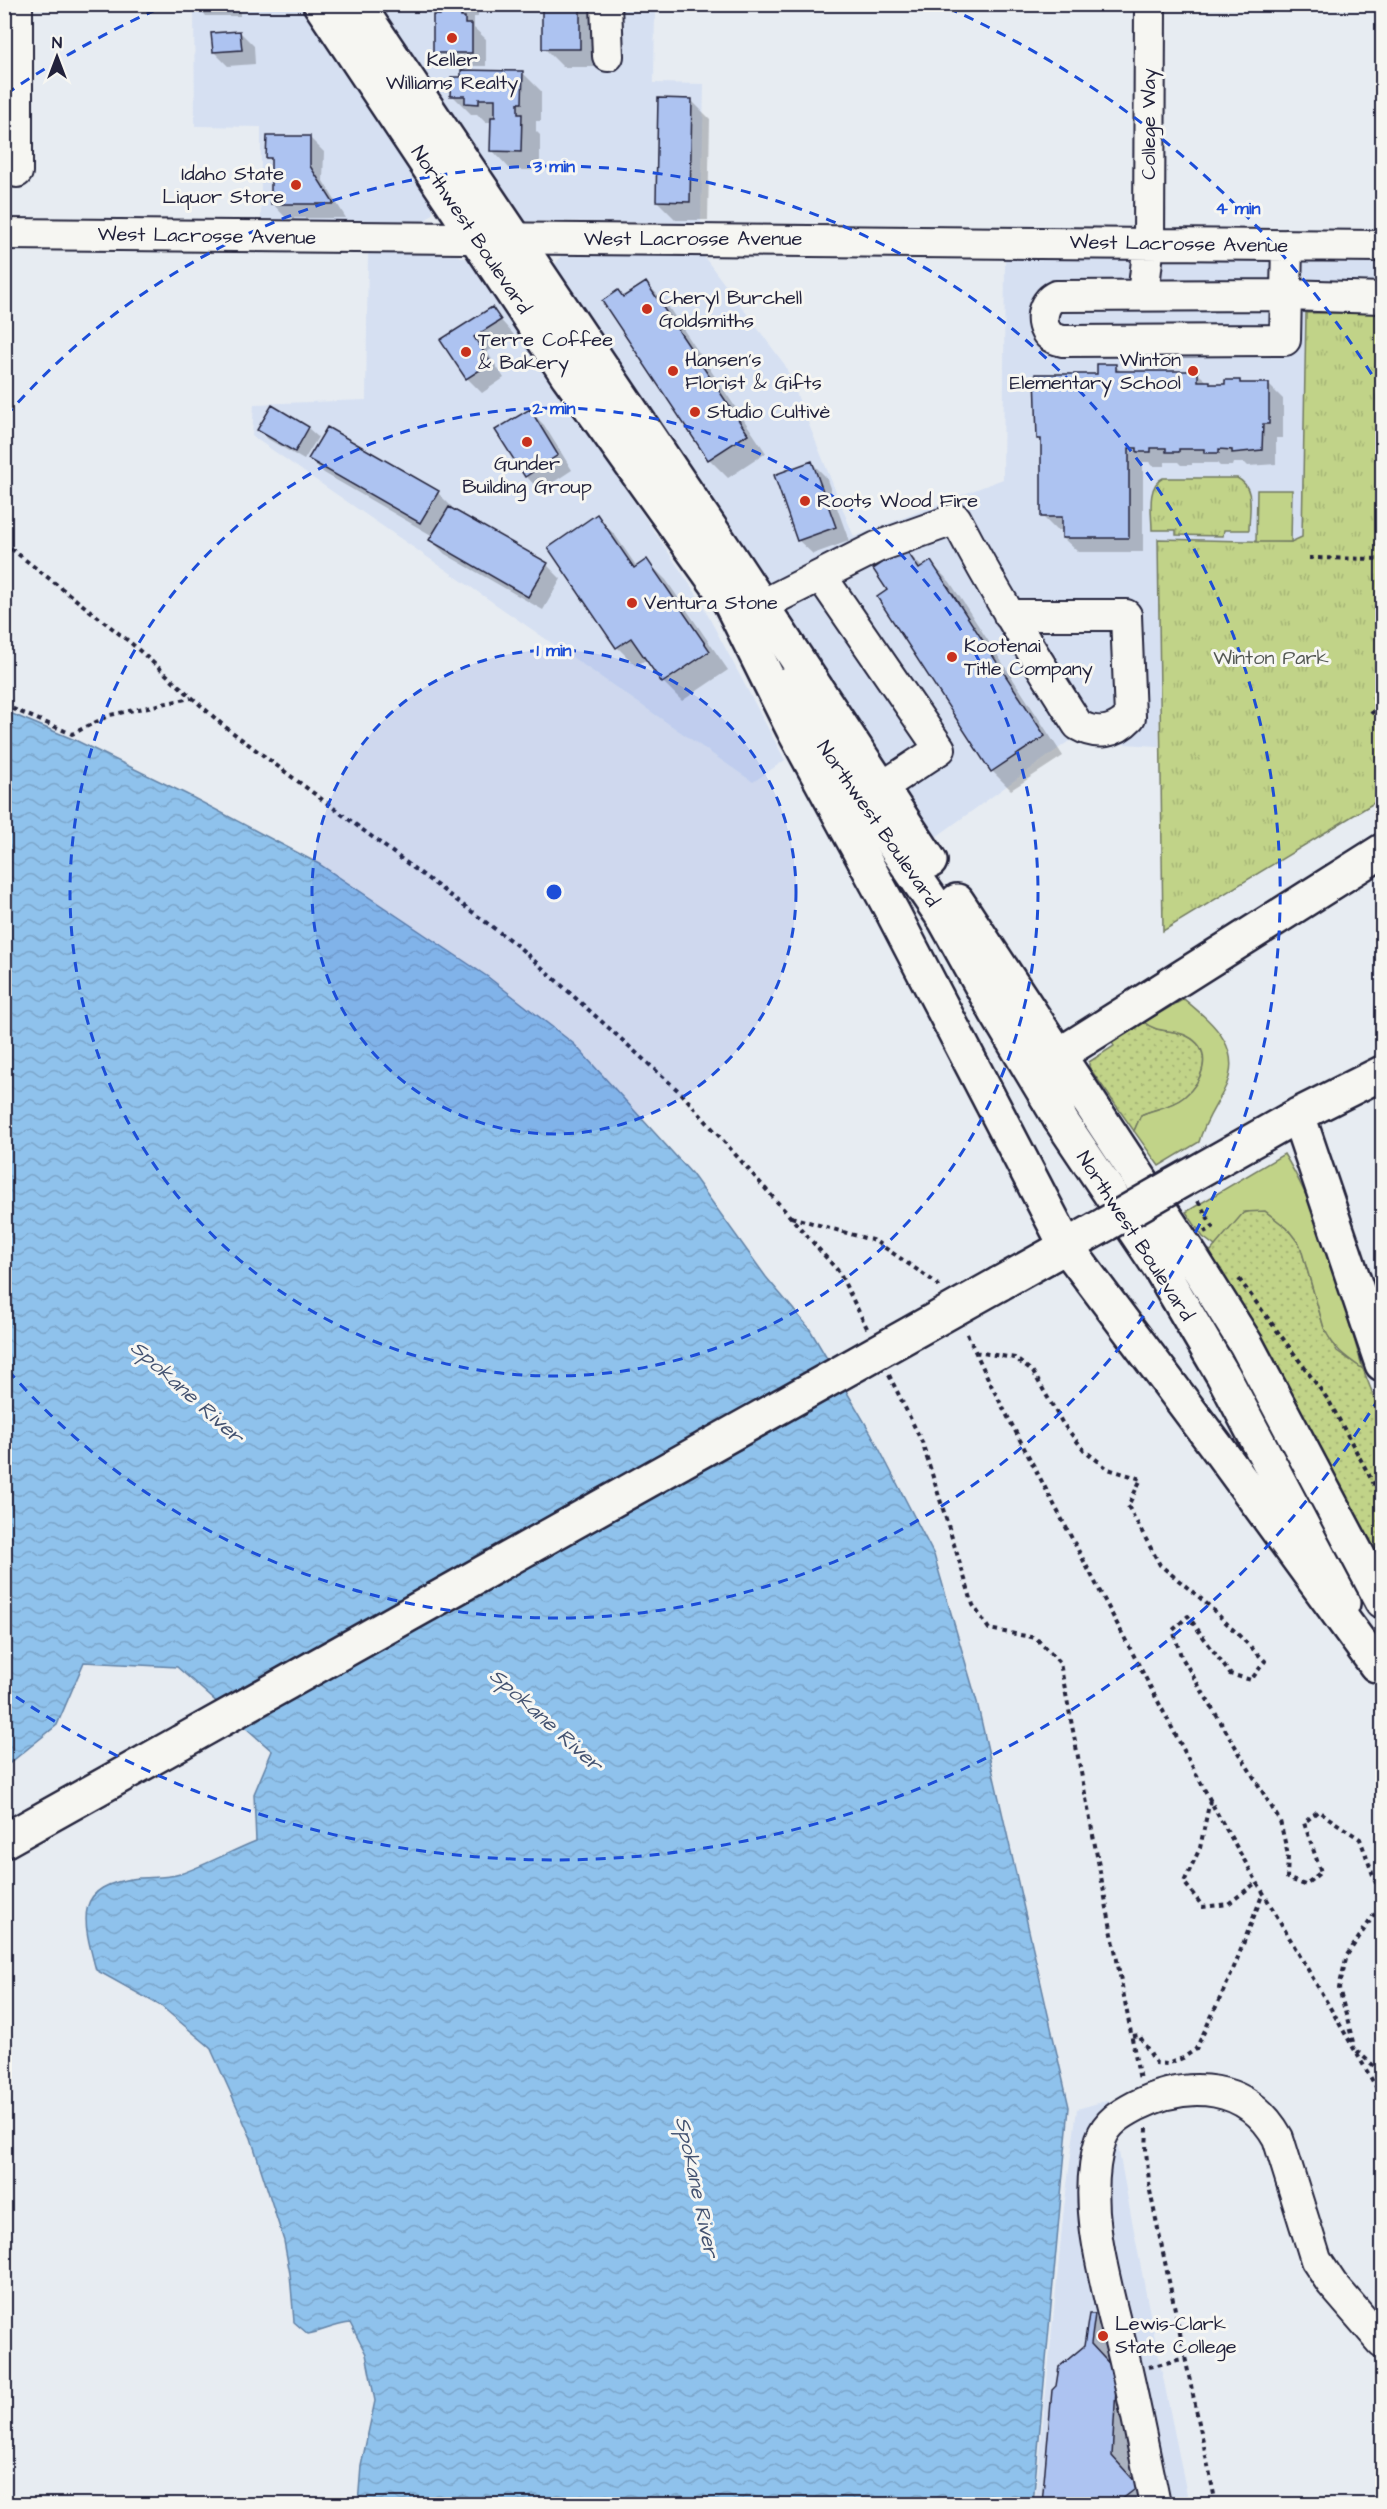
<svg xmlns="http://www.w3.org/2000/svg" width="1387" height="2509" viewBox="0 0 1387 2509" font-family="'Architects Daughter',sans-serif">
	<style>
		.built { fill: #d6e0f2 }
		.grass { fill: url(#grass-dots); stroke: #727a62; stroke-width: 1.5 }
		.park { fill: url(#park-tufts); stroke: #727a62; stroke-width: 1.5 }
		.garden { fill: #c1d388; stroke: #727a62; stroke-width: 1.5 }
		.water { fill: url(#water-waves); stroke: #6382a5; stroke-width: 1.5 }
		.shadow { fill: #0003 }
		.building { fill: #adc3f1; stroke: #22223b; stroke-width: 1.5 }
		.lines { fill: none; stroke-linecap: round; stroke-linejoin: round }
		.minor-casing { stroke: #22223b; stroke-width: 34 }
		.major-casing { stroke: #22223b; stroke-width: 38 }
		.highway-casing { stroke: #22223b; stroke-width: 38 }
		.path { stroke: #22223b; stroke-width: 4; stroke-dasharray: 4.5 4.5; stroke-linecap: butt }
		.minor { stroke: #f6f6f2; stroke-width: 30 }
		.major { stroke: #f6f6f2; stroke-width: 33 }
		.highway { stroke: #f6f6f2; stroke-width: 33 }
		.highway-bridge-casing { stroke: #22223b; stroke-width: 38; stroke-linecap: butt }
		.highway-bridge { stroke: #f6f6f2; stroke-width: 33 }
		.ring { fill: none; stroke: #1d4ed8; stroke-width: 3; stroke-dasharray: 10 8 }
		.poi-dot { fill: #c8321e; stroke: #f6f6f2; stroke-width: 2 }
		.labels { text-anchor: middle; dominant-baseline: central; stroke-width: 6; stroke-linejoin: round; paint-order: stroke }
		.poi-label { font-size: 20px; fill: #22223b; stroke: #f6f6f2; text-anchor: start }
		.street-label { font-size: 20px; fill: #22223b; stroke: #f6f6f2 }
		.park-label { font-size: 20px; fill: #525752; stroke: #f6f6f2 }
		.water-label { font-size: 21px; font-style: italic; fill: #435270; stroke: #f6f6f2 }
		.centre { fill: #1d4ed8; stroke: #f6f6f2; stroke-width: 3 }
		.ring-label { font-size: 18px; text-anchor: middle; font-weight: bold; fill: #1d4ed8; stroke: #f6f6f2; stroke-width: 6; stroke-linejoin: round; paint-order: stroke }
	</style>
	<defs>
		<pattern id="grass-dots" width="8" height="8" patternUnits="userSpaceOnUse" patternTransform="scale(1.5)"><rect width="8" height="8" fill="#c1d388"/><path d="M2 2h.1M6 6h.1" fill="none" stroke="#a6b576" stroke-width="1.8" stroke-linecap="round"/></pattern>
		<pattern id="park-tufts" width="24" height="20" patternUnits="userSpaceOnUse" patternTransform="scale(1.5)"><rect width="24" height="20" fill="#c1d388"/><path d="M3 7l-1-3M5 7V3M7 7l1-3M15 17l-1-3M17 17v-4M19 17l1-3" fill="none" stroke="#a6b576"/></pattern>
		<pattern id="water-waves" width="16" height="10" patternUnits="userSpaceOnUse" patternTransform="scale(1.5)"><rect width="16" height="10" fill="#8fc2ec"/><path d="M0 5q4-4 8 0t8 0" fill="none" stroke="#7ba6cb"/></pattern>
	</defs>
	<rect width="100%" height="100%" fill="#e7ecf2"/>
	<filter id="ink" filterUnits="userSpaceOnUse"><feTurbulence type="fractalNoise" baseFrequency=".0167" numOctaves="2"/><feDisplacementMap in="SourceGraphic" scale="12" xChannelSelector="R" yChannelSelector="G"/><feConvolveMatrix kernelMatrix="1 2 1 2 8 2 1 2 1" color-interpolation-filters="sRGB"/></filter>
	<g filter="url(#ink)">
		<path class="built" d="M194 5H306L432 198 433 213 426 220 417 222H261V127L195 126Z
			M372 5H655L654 83 704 84 701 223 521 221Z
			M368 252 457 255 472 261 697 595 785 760 753 782 252 436 254 404 366 400Z
			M570 254H702L785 365 854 537 1003 479 1005 258 1382 263V537H1302L1291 542 1158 539 1159 746 1069 741 929 842 553 268 561 256Z
			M1109 2100 1147 2299 1189 2504H1035L1064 2208 1077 2109Z"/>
		<path class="grass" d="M1144 1022C1156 1033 1173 1029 1187 1036 1215 1050 1203 1082 1184 1097 1172 1107 1154 1109 1141 1115L1134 1131 1089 1067V1062L1114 1046 1110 1039Z
			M1253 1210 1265 1211 1287 1228 1300 1245 1324 1328 1337 1351 1363 1369 1382 1417V1576L1195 1243 1211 1251 1239 1215Z"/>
		<path class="park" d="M1306 313H1382V798L1163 931 1158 539 1291 542 1302 537Z
			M1163 478H1237C1256 487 1249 511 1249 530H1224L1223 536 1176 535V530H1152C1152 514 1146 486 1163 478Z"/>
		<path class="garden" d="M1257 490H1292L1291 542H1256Z
			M1184 999C1214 1024 1246 1050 1223 1092 1214 1109 1204 1123 1199 1142L1159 1166 1134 1131 1141 1115C1154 1109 1172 1107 1184 1097 1203 1082 1215 1050 1187 1036 1173 1029 1156 1033 1144 1022Z
			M1284 1154C1324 1218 1341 1298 1363 1369 1344 1356 1334 1349 1324 1328L1300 1245 1287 1228 1265 1211 1244 1212 1215 1246 1203 1237 1186 1212Z"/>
		<path class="water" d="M5 711 75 740 186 794 319 864 488 977 574 1044 692 1174 766 1277 809 1328 871 1433 934 1555 977 1702 1069 2107 1033 2504H358L361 2466 375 2401 366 2354 350 2323C334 2325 323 2331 308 2334L294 2322 290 2274 284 2241 251 2138 210 2047 161 2006 96 1970C82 1918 73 1885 139 1878 152 1877 168 1878 180 1874 206 1865 231 1851 256 1841L254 1794 272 1751 177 1667 84 1662 57 1725 5 1767Z"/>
		<path class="shadow" d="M196 4H240V16H206Z
			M437 4H478V17H474V28L486 39V66H448L434 52 442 16V9Z
			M544 4H598V67H563L544 48Z
			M240 32 254 46 255 64 228 66 214 52Z
			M522 72 541 91V121H536V131L540 135V170H511L492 150V122H485L477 114H471L452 95Z
			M691 100 710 119 708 220H676L657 201Z
			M309 137 324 152 323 181 346 218H286L272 203 273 162 268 157Z
			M646 283 665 302 766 453 728 478 709 459 618 292 624 298Z
			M491 309 514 335 487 352 504 378 482 393 467 378 442 341Z
			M1115 365 1122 373H1197L1213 386H1226L1239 382 1242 385H1269L1283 399V438H1276V464L1248 466 1245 463H1233L1232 466H1220L1217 463H1192V465H1181L1178 462H1165V466H1153L1149 462H1143V552H1078L1063 538V530H1056L1042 516V443L1038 439 1098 376Z
			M530 411 544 425 572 470 540 491 526 476 497 430Z
			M308 428 318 437 304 460 268 439 259 430Z
			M327 429 438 493 452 507 451 509 547 565 561 579 543 610 445 554 431 540 433 536 324 473 310 459Z
			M812 463 826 477 849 541 813 554 798 540Z
			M596 516 615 535 637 567 647 561 666 580 728 670 682 701 663 682 647 659 636 666 617 647Z
			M905 550 923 568 931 563 950 582 1063 756 1011 790 992 771 889 591Z
			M1094 2316 1122 2344 1156 2504H1044L1054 2391 1086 2347Z"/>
		<path class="building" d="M195 4H231V7L195 8Z
			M440 4H461V17H465V24H472V53H433V15H440Z
			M542 4H580V49H542Z
			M240 31 242 50 213 52 211 33Z
			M461 70 523 71 522 103H518V114H522L521 152 490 151 491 117H495V99H479V104L465 103V96H450L451 77H461Z
			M658 98 692 99 690 202 656 201Z
			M267 136H310V166L334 204H271V158H266Z
			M646 282 748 434 708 460 602 301 618 290 623 297Z
			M492 307 501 320 474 337 491 363 466 379 440 340Z
			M1097 364H1116V371H1198V381H1210V384H1225V380H1240V383H1269V424H1263L1262 450 1232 453V450L1219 449V453H1204V449H1179V452H1166V448H1151V452H1137V448H1129V538H1062V517H1041V439H1037L1035 374H1097Z
			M272 405 309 427 295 452 257 430Z
			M530 409 558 455 525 477 495 430Z
			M327 427 439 491 420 523 308 459Z
			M812 461 836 527 797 541 774 475Z
			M449 507 548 563 528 597 429 540Z
			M597 514 634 568 647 559 710 651 662 683 631 638 616 648 548 548Z
			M905 548 919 569 931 561 1045 736 991 772 877 597 887 590 873 569Z
			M1089 2314H1095L1091 2344 1117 2372 1112 2456 1139 2486 1116 2504H1042L1052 2390 1056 2386 1059 2367 1084 2346Z"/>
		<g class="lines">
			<defs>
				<path id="minor" d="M17 4V172
					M606 4 608 56
					M4 234 1382 246
					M1287 245 1285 340 1063 341C1058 340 1053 339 1049 335 1038 324 1042 302 1056 296L1286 295 1382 298
					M1143 295 1149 243 1150 4
					M821 576 940 749 882 787
					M762 605 877 547 956 519C993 590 1035 657 1078 725 1097 736 1115 733 1130 717L1126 615H1009
					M1155 2504C1146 2460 1137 2415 1127 2371 1112 2301 1078 2209 1101 2139 1107 2122 1121 2114 1136 2106 1189 2079 1248 2084 1278 2138L1316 2260 1332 2284 1382 2342"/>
				<path id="major" d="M320 4 568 376 742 619
					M357 4 729 556 930 861
					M784 685 945 920 996 1012 1060 1119 1160 1268 1223 1375 1343 1603
					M957 901 1189 1253 1246 1344 1382 1601"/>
				<path id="highway" d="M726 594 793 729 893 913 1066 1246 1219 1450 1376 1665
					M1298 1115 1382 1364
					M1060 1119C1055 1100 1041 1070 1059 1055L1382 851
					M1172 1186 1298 1115 1382 1073
					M999 1284 1106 1224
					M4 1841 181 1742"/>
			</defs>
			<use href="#minor" class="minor-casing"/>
			<use href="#major" class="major-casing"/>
			<use href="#highway" class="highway-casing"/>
			<path class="path" d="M4 543 131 643 224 726 519 947 682 1094 839 1272 868 1330
				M1309 558 1382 559
				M4 705 72 734 110 715 191 698
				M1371 714 1382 701
				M1198 1201 1213 1227 1204 1232
				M791 1217 875 1241 935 1282 942 1289
				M1239 1279 1329 1401 1382 1499
				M967 1334 992 1387 1218 1815 1382 2097
				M975 1352 1015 1358 1033 1372 1063 1424 1084 1450 1108 1469 1141 1479 1128 1506 1160 1565 1205 1602 1265 1661 1251 1680 1230 1674 1188 1616 1173 1630 1181 1656 1280 1821 1288 1855 1287 1878 1305 1885 1321 1872 1304 1823 1318 1811 1360 1839 1382 1900
				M889 1375 922 1442 973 1605 989 1629 1036 1638 1060 1663 1140 2080
				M1210 1800 1200 1848 1184 1882 1203 1907 1228 1904 1257 1882
				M1133 2036 1139 2035 1156 2063 1167 2064 1183 2058 1196 2049 1231 1975 1263 1893
				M1353 2042 1339 1988 1347 1955 1382 1903
				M1357 2051 1382 2073
				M1147 2128 1146 2151 1150 2191 1216 2504
				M1149 2367 1186 2358"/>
			<use href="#minor" class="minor"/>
			<use href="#major" class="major"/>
			<use href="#highway" class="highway"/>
			<defs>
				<path id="highway-bridge" d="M1106 1224 1172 1186
					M181 1742 999 1284"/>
			</defs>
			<use href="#highway-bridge" class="highway-bridge-casing"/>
			<use href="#highway-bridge" class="highway-bridge"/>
		</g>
	</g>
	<circle cx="554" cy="892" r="242" fill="#1d4ed8" fill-opacity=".12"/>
	<g class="ring">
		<circle cx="554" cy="892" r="242"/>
		<circle cx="554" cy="892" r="484"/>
		<path d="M6 416A726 726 0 1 1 6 1368"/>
		<path d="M1379 1398A968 968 0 0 1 6 1690M6 94A968 968 0 0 1 160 8M948 8A968 968 0 0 1 1379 386"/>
	</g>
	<g class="poi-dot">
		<circle cx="452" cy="38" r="6"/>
		<circle cx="296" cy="185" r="6"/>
		<circle cx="647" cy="309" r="6"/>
		<circle cx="466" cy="352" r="6"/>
		<circle cx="673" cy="371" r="6"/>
		<circle cx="1193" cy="371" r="6"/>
		<circle cx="695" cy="412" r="6"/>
		<circle cx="527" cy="442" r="6"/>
		<circle cx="805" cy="501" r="6"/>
		<circle cx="632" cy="603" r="6"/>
		<circle cx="952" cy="657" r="6"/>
		<circle cx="1103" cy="2336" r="6"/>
	</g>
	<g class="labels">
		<g class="poi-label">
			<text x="452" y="60" text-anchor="middle">Keller<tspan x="452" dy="23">Williams Realty</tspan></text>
			<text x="284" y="174" text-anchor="end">Idaho State<tspan x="284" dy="23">Liquor Store</tspan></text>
			<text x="659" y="298">Cheryl Burchell<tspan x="659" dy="23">Goldsmiths</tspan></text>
			<text x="478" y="340">Terre Coffee<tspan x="478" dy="23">&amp; Bakery</tspan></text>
			<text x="685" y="360">Hansen's<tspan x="685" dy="23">Florist &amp; Gifts</tspan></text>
			<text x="1181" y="360" text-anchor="end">Winton<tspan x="1181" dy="23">Elementary School</tspan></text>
			<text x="707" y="412">Studio Cultivè</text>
			<text x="527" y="464" text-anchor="middle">Gunder<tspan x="527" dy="23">Building Group</tspan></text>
			<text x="817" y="501">Roots Wood Fire</text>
			<text x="644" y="603">Ventura Stone</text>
			<text x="964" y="646">Kootenai<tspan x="964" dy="23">Title Company</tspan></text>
			<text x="1115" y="2324">Lewis-Clark<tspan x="1115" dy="23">State College</tspan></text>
		</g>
		<g class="street-label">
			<text transform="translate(1149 124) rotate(-90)">College Way</text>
			<text transform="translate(471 230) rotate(56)">Northwest Boulevard</text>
			<text transform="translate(207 236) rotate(1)">West Lacrosse Avenue</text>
			<text x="693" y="239">West Lacrosse Avenue</text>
			<text transform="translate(1179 244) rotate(1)">West Lacrosse Avenue</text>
			<text transform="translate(878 824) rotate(55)">Northwest Boulevard</text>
			<text transform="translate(1135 1236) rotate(57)">Northwest Boulevard</text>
		</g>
		<g class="park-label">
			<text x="1271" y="658">Winton Park</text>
		</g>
		<g class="water-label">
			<text transform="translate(187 1392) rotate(42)">Spokane River</text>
			<text transform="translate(546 1720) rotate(42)">Spokane River</text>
			<text transform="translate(697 2187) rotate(78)">Spokane River</text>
		</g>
	</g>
	<circle cx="554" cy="892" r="9" class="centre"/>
	<g class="ring-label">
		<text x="554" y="172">3 min</text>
		<text x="1238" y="214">4 min</text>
		<text x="554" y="414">2 min</text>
		<text x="554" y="656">1 min</text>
	</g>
	<rect width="1387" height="2509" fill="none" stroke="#f6f6f2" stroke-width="24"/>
	<rect x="12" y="12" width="1363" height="2485" fill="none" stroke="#22223b" stroke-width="2" filter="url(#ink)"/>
	<g transform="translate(57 57)" stroke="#f6f6f2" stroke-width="4.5" paint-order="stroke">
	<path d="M0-4.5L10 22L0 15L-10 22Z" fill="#22223b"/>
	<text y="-9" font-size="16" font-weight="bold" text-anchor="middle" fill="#22223b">N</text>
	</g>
</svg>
